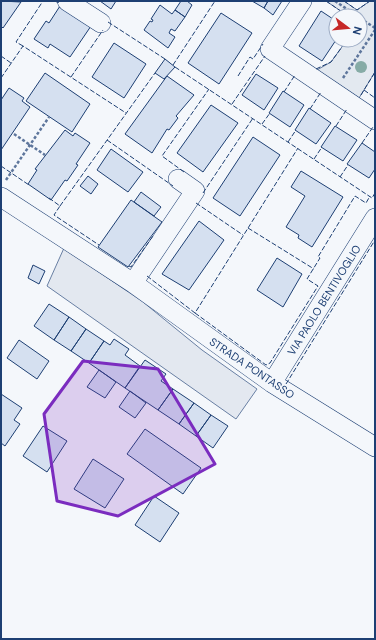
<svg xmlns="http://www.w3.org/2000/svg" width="376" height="640" viewBox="0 0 376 640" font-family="'DM Sans',sans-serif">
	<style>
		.green { fill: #e3e9f0; stroke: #687fa3 }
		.parking { fill: #e3e8f0; stroke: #687fa3 }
		.building { fill: #d5e0f0; stroke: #1d3f73 }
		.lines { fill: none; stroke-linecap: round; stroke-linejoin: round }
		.minor-casing { stroke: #1d3f73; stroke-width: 20 }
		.path { stroke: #5e769c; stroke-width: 2.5; stroke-dasharray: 3 2; stroke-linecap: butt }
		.minor { stroke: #f4f7fb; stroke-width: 19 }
		.fence { stroke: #1d3f73; stroke-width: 1; stroke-dasharray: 5 2; stroke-linecap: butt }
		.tree { fill: #86aba6 }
		.marked { fill: #7b2cbf; fill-opacity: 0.2; stroke: #7b2cbf; stroke-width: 3; stroke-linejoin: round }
		.labels { text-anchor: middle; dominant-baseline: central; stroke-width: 3; stroke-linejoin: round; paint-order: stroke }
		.street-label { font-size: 11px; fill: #1d3f73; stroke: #f4f7fb }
	</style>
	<rect width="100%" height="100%" fill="#f4f7fb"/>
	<path class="green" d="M326 1H344L357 10 370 1H375V72L359 98 317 70 331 62 347 40H360V16H348Z"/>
	<path class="parking" d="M64 248 143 302 202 350 257 389 236 419 47 286Z"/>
	<path class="building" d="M1 1 21 2 3 28 1 26Z
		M100 1H116L111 9Z
		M181 1H187L192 5 185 17 175 10Z
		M252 1H268L264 8Z
		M268 1H282L273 15 264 8Z
		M160 5 172 14 175 10 185 17 175 31 171 29 169 33 175 37 168 48 144 30 150 21 152 22 153 20 151 19Z
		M60 6 91 26 70 57 50 44 48 48 34 39 46 21 49 23Z
		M321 11 336 21V40L322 61 299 46Z
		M221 13 252 33 219 84 188 63Z
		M114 43 146 64 124 98 92 77Z
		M165 59 175 67 164 79 155 73Z
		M45 73 90 104 72 132 26 101Z
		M256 74 278 88 264 110 242 95Z
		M167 76 194 95 176 116 178 118 169 130 167 129 152 153 125 134Z
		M9 88 24 98 22 101 30 107 1 150V100Z
		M283 91 304 105 290 127 269 113Z
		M211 105 238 123 203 172 177 153Z
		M309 108 331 123 316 144 295 130Z
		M335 126 357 140 343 161 321 147Z
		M65 130 73 136 75 133 90 143 76 164 78 165 67 181 65 180 51 200 28 184 37 170 35 169Z
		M253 137 280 155 240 216 213 198Z
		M362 143 375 152V169L369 178 347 164Z
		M111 149 143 172 128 192 97 170Z
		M301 171 343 197 312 247 298 238 299 235 286 227 305 196 291 187Z
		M88 176 98 184 91 194 80 186Z
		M141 192 161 207 154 216 134 202Z
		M131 200 162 222 128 267 98 247Z
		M199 221 224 240 189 290 162 274Z
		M277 258 302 274 283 307 257 290Z
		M33 265 45 271 39 284 28 278Z
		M49 304 69 317 54 340 34 326Z
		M69 317 86 329 71 351 54 340Z
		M86 329 104 341 89 363 71 351Z
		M114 339 129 349 125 355 140 366 125 388 89 363 104 341 110 345Z
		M19 340 49 361 37 379 7 358Z
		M145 360 166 374 161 381 173 389 158 410 125 388Z
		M99 370 116 382 105 398 87 387Z
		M173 389 194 403 179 424 158 410Z
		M130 391 146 403 135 418 119 407Z
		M1 394 22 408 14 420 20 424 5 446 1 443Z
		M194 403 211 415 196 436 179 424Z
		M211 415 228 426 213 448 196 436Z
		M43 426 67 441 47 472 23 456Z
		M145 429 201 468 183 494 127 454Z
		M93 459 124 479 105 508 74 489Z
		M154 496 179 513 160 542 135 525Z"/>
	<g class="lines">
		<defs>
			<path id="minor" d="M67 1 101 23
				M302 1 270 49 375 120
				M1 197 133 283 272 383 375 447
				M133 283 195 191 178 179
				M272 383 375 218"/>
		</defs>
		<use href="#minor" class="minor-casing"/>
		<path class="path" d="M335 1 357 16
			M360 18 375 28
			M343 78 375 30
			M14 134 45 155
			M6 180 49 117"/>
		<use href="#minor" class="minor"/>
		<path class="fence" d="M54 1 60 3
			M326 1 348 16
			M344 1 357 10 370 1
			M108 22 165 59
			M23 46 16 42 43 1
			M1 56 11 63
			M173 65 215 1
			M175 67 372 198 375 193
			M316 69 331 62 347 40
			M238 76 250 57 253 59 263 44
			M71 77 103 30
			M1 78 23 46 126 113
			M364 90 375 98
			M284 92 295 75
			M361 95 375 72
			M232 104 265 56
			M310 109 321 92
			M262 124 270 113
			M336 126 347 109
			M107 140 173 186
			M288 142 296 130
			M362 143 373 127
			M314 159 322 147
			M1 166 29 185
			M184 172 162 156 209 89
			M340 177 348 165
			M203 193 253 118
			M49 198 60 206 54 215 99 245
			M196 203 243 235
			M60 206 155 73
			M248 228 314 269
			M129 266 131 267 153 236
			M147 276 195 313 298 148
			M195 313 266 365 270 363 318 286 307 279 320 258 318 257 355 196 366 203 370 196
			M286 384 375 240"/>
	</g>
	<circle class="tree" cx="361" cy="67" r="6"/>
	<path class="marked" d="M83 361 158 369 215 464 118 516 57 501 44 414Z"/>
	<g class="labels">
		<g class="street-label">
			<text transform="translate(324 300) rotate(-58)">VIA PAOLO BENTIVOGLIO</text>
			<text transform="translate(252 368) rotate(34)">STRADA PONTASSO</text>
		</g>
	</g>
	<rect width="376" height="640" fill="none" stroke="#1d3f73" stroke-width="4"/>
	<g transform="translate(348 28) rotate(106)"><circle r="19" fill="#f4f7fb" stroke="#9eadc5"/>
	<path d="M0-3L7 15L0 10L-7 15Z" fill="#c62828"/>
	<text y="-6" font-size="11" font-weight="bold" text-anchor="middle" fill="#1d3f73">N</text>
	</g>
</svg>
